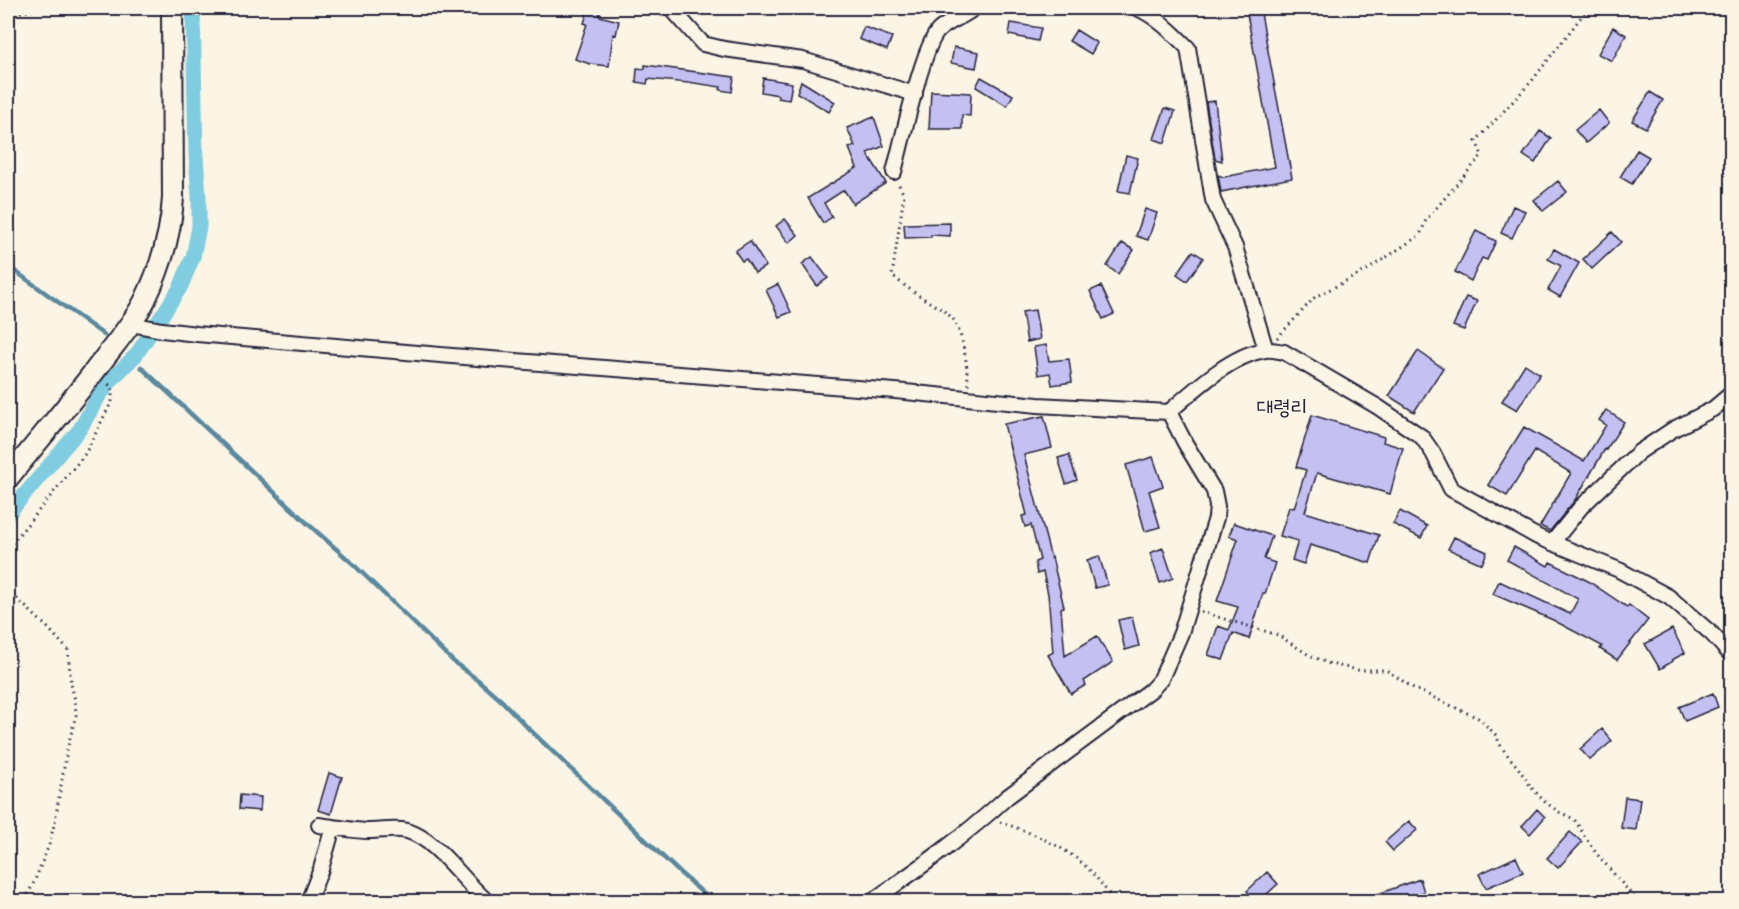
<svg xmlns="http://www.w3.org/2000/svg" width="1739" height="909" viewBox="0 0 1739 909" font-family="'Gochi Hand','Poor Story',sans-serif">
	<style>
		.lines { fill: none; stroke-linecap: round; stroke-linejoin: round }
		.stream { stroke: #5a889e; stroke-width: 4.5 }
		.canal { stroke: #80cce0; stroke-width: 15 }
		.building { fill: #c4c0f2; stroke: #22223b; stroke-width: 1.5 }
		.street-casing { stroke: #22223b; stroke-width: 18 }
		.secondary-casing { stroke: #22223b; stroke-width: 24 }
		.path { stroke: #22223b; stroke-width: 3; stroke-dasharray: 1.5 4.5; stroke-linecap: butt }
		.street { stroke: #fcf5e5; stroke-width: 14 }
		.secondary { stroke: #fcf5e5; stroke-width: 20 }
		.labels { text-anchor: middle; dominant-baseline: central; stroke-width: 6; stroke-linejoin: round; paint-order: stroke }
		.quarter-label { font-size: 21px; fill: #22223b; stroke: #fcf5e5 }
	</style>
	<rect width="100%" height="100%" fill="#fcf5e5"/>
	<filter id="ink" filterUnits="userSpaceOnUse"><feTurbulence type="fractalNoise" baseFrequency=".0167" numOctaves="2"/><feDisplacementMap in="SourceGraphic" scale="12" xChannelSelector="R" yChannelSelector="G"/><feConvolveMatrix kernelMatrix="1 2 1 2 8 2 1 2 1" color-interpolation-filters="sRGB"/></filter>
	<g filter="url(#ink)">
		<g class="lines">
			<path class="stream" d="M8 266 104 335
				M141 367 307 523 351 562 455 663 478 680 502 701 527 727 679 872 713 902"/>
			<path class="canal" d="M8 514 80 429 99 396 114 377 136 355 180 288 193 257 199 227V197L196 156 193 8"/>
		</g>
		<path class="building" d="M589 8H601L599 16 619 21 616 35 613 34 609 66 590 64 575 59 587 24 584 23Z
			M1246 8H1260L1292 178 1221 192 1218 175 1224 177 1275 167Z
			M1011 23 1041 28 1038 41 1009 35Z
			M864 27 892 37 887 50 859 39Z
			M1613 27 1626 35 1612 61 1598 54Z
			M1076 30 1097 43 1091 54 1069 41Z
			M954 47 979 52 976 68 951 63Z
			M645 65 734 77 732 92 720 90 721 87 688 82V83L648 79 647 84 636 82 637 68 645 69Z
			M981 77 1013 95 1007 106 976 87Z
			M763 78 792 83 789 100 778 98V95L761 92Z
			M801 81 835 102 829 112 797 93Z
			M931 91 971 93 970 116 962 115V129H929Z
			M1650 92 1663 100 1646 128 1632 121Z
			M1215 101 1222 161 1215 159 1206 102Z
			M1165 108 1175 111 1165 143 1154 139Z
			M1599 110 1609 123 1586 143 1575 130Z
			M874 117 884 146 867 153 886 183 853 204 844 190 824 203 832 217 823 223 808 198 857 168 849 148 855 146 847 128Z
			M1540 131 1551 138 1535 163 1523 155Z
			M1637 150 1649 157 1632 184 1620 177Z
			M1126 155 1138 158 1130 193 1118 191Z
			M1558 181 1567 192 1543 211 1534 200Z
			M1513 206 1525 211 1512 238 1501 233Z
			M1145 209 1157 213 1148 240 1136 236Z
			M785 219 798 235 789 243 776 226Z
			M950 223V236L931 235V237L905 238 904 224Z
			M1476 231 1496 241 1487 260 1482 258 1471 281 1455 272Z
			M1612 232 1621 242 1592 269 1583 259Z
			M750 241 766 266 755 273 746 259 742 261 735 251Z
			M1122 243 1134 250 1118 274 1107 266Z
			M1554 249 1579 263 1560 297 1548 290 1561 266 1548 259Z
			M1193 251 1203 258 1187 281 1177 274Z
			M812 257 828 278 817 286 802 264Z
			M778 284 791 312 779 317 766 290Z
			M1101 286 1114 314 1103 319 1090 291Z
			M1466 297 1477 301 1464 330 1453 326Z
			M1035 310 1040 339 1027 342 1022 312Z
			M1046 345 1049 361 1069 359 1072 382 1052 385 1050 373 1038 375 1034 347Z
			M1418 351 1443 368 1414 412 1389 396Z
			M1525 364 1540 374 1517 410 1502 401Z
			M1606 410 1624 422 1606 450 1605 449 1575 500 1550 531 1540 526 1571 473 1535 451 1507 496 1488 485 1524 427 1584 461 1606 425 1599 420Z
			M1312 415 1384 437 1383 442 1403 448 1390 494 1317 473 1305 512 1379 535 1370 563 1310 545 1304 564 1292 560 1298 541 1280 536 1289 507 1294 508 1306 470 1296 467Z
			M1044 416 1052 448 1024 455 1051 558 1052 557 1064 607 1061 608 1065 656 1097 636 1113 662 1084 681 1086 685 1071 694 1048 655 1053 652 1048 594 1043 572 1037 574 1035 562 1040 560 1031 525 1025 527 1022 516 1027 515 1004 424Z
			M1069 455 1077 480 1066 484 1058 458Z
			M1153 457 1163 486 1149 491 1160 527 1145 531 1126 465Z
			M1400 511 1427 526 1421 538 1393 524Z
			M1234 523 1272 536 1264 559 1275 563 1265 594 1263 593 1249 639 1233 633 1223 660 1208 655 1218 626 1229 630 1238 607 1217 601 1238 539 1229 536Z
			M1454 537 1487 552 1482 564 1448 549Z
			M1514 547 1548 566 1550 562 1588 581 1627 607 1629 605 1648 620 1617 660 1600 649 1602 646 1553 620 1493 594 1499 581 1570 614 1578 599 1507 560Z
			M1163 548 1173 578 1160 583 1150 553Z
			M1099 556 1108 585 1095 588 1087 560Z
			M1132 617 1139 646 1125 650 1118 620Z
			M1672 629 1685 653 1672 660 1673 661 1660 669 1645 644Z
			M1713 693 1718 707 1685 721 1679 707Z
			M1602 729 1612 741 1590 760 1580 749Z
			M329 773 342 777 331 814 318 810Z
			M240 795 261 797 260 811 239 809Z
			M1625 797 1640 799 1636 830 1621 828Z
			M1537 809 1545 817 1530 834 1522 826Z
			M1409 821 1417 830 1393 851 1385 842Z
			M1570 832 1582 842 1558 868 1547 858Z
			M1516 857 1523 872 1486 888 1479 874Z
			M1267 872 1278 884 1258 902H1256L1247 891Z
			M1420 879 1424 892 1397 902H1362L1361 900Z"/>
		<g class="lines">
			<defs>
				<path id="street" d="M671 8 703 44 724 49 803 60 915 94
					M1137 8C1156 16 1173 33 1188 48L1213 200 1235 247 1266 350
					M894 172C901 146 923 44 939 30 949 21 963 17 974 8
					M131 324 162 330 197 334 452 356 895 391 1038 405 1169 412C1194 390 1231 355 1265 350 1271 349 1278 351 1284 352L1378 407 1422 437 1433 453 1451 489 1538 537 1619 570 1669 597 1712 634 1732 656
					M1552 543 1581 507 1639 452 1672 430 1713 409 1732 393
					M319 825C335 827 353 831 370 831 383 831 395 828 407 831 437 839 464 883 488 902
					M308 902 321 869 333 827
					M871 902C918 869 965 836 1007 797L1151 690 1161 679 1181 633 1216 518 1217 506 1214 491 1185 443 1169 412"/>
				<path id="secondary" d="M8 478C41 437 75 398 106 356 120 338 135 320 145 300 161 267 171 234 173 198L172 8"/>
			</defs>
			<use href="#street" class="street-casing"/>
			<use href="#secondary" class="secondary-casing"/>
			<path class="path" d="M8 14 48 8
				M899 185 904 195 892 276C903 284 914 293 926 300 935 306 945 310 952 318 963 330 968 370 968 385
				M1277 338 1315 297 1367 270 1420 235 1426 220 1482 155 1476 141 1531 82 1588 8
				M8 548 85 454 112 401V387L107 383
				M8 590 48 628 68 650 71 684 75 700 76 715 67 750 55 821 49 845 35 880 24 902
				M1201 612 1278 635 1309 655 1330 664 1358 670H1386L1415 689 1478 718 1495 734 1502 748 1519 769 1531 787 1545 802 1559 812 1574 819 1596 853 1638 902
				M1000 822C1029 832 1061 844 1084 865 1096 875 1105 889 1115 902
				M1548 902C1578 891 1604 893 1635 900"/>
			<use href="#street" class="street"/>
			<use href="#secondary" class="secondary"/>
		</g>
	</g>
	<g class="labels">
		<g class="quarter-label">
			<text x="1282" y="410">대령리</text>
		</g>
	</g>
	<rect width="1739" height="909" fill="none" stroke="#fcf5e5" stroke-width="30"/>
	<rect x="15" y="15" width="1709" height="879" fill="none" stroke="#22223b" stroke-width="2" filter="url(#ink)"/>
</svg>
